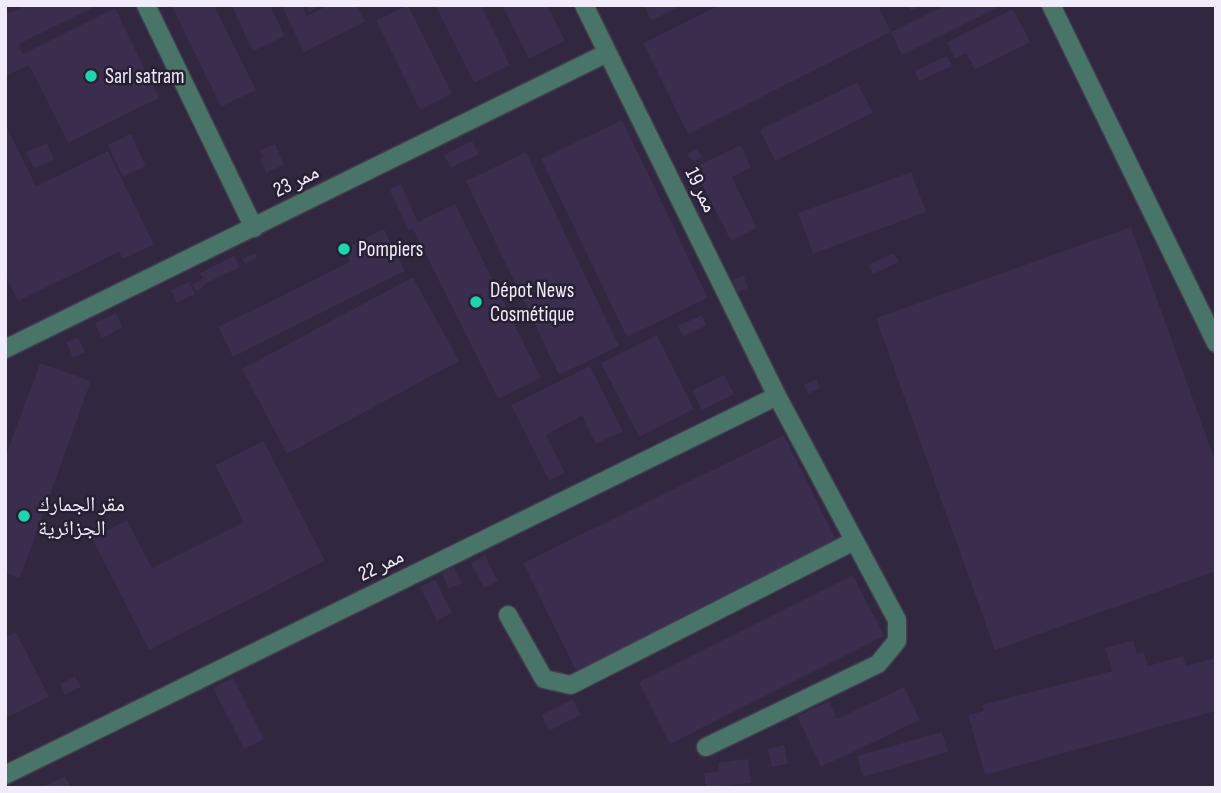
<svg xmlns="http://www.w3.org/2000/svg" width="1221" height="793" viewBox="0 0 1221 793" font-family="'Sofia Sans Condensed','Noto Naskh Arabic',sans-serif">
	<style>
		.built { fill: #31273f }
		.building { fill: #3a2d4d }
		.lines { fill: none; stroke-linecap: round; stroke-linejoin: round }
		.minor-casing { stroke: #433c4e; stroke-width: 21 }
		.minor { stroke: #497468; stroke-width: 18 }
		.poi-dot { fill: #1ed5b0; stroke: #271f32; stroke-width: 2.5 }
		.labels { text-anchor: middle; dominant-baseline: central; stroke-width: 5; stroke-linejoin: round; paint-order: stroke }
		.poi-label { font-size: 21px; fill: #f1ecf9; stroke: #271f32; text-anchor: start }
		.street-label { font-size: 21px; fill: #f1ecf9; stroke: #271f32 }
	</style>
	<rect width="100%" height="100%" fill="#271f32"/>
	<path class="built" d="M5 5H1216V788H5Z"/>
	<path class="building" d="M26 5H98L19 44 23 54 115 8 159 98 68 143 29 65 5 77V15Z
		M171 5H214L256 90 221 107Z
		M231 5H270L285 36 253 51Z
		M281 5H302L307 16 328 5H357L365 22 304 52Z
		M306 5H323L309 12Z
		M408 5 452 94 420 110 376 20Z
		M435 5H481L510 65 474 83Z
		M502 5H547L565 41 529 59Z
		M644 5H683L651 21Z
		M720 5H878L891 32 946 5H1003L902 55 891 32 688 134 643 43Z
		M908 5H923L911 11Z
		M1013 9 1030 42 975 70 966 53 955 59 947 42Z
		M947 56 952 66 919 81 914 71Z
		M857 82 873 113 775 161 760 130Z
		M622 120 708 298 627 337 541 159Z
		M5 124 36 186 108 151 154 244 123 259 119 252 18 301 5 275Z
		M131 134 146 166 123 177 108 145Z
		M472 141 479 154 451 168 444 155Z
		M47 143 54 159 34 169 26 152Z
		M275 144 284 165 266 173 260 159 263 158 259 150Z
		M741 145 751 167 732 177 757 228 731 241 694 168Z
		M696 148 702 157 693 162 687 154Z
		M526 152 619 346 559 375 466 181Z
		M911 172 926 212 813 254 798 213Z
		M401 184 418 222 455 204 541 378 498 399 413 229 409 231 389 189Z
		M1131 227 1216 463V571L995 650 876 318Z
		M384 229 405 271 233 357 218 327 350 262 344 249Z
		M255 253 257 258 245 264 242 259Z
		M894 253 899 262 873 274 868 265Z
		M234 256 240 267 207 283 197 292 192 285 203 278 200 273Z
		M744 276 748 288 737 292 733 279Z
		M413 277 459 361 287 454 242 369Z
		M189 282 195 294 177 303 171 290Z
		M116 313 123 327 102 338 95 323Z
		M702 315 707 325 683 337 678 326Z
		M657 335 694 409 639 437 601 363Z
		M78 337 85 352 73 358 66 342Z
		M40 363 91 381 20 578 5 573V458Z
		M590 366 623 431 596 444 582 416 546 435 565 473 549 481 511 405Z
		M724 375 734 394 702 410 692 390Z
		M817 379 820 388 808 394 804 385Z
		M784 435 838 544 577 673 523 563Z
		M264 441 325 561 149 650 92 538 127 520 152 568 244 522 215 465Z
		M485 556 498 581 484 588 471 563Z
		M454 567 462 583 449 589 442 573Z
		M853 575 884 636 670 744 639 682Z
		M435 579 452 613 437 621 420 587Z
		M16 632 49 697 5 718V637Z
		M1133 640 1137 654 1144 652 1148 666 1183 656 1186 666 1216 658V711L985 775 968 715 984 711 982 705 1112 671 1105 648Z
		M75 676 81 687 65 695 60 684Z
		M233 678 264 739 244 749 213 688Z
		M904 687 920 720 821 767 797 716 829 701 837 719Z
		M573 699 581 715 549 731 541 715Z
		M942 732 948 752 863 777 857 756Z
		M784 745 788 764 772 767 768 749Z
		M748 759 751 783 706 788 704 773 719 771 718 763Z
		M65 776 71 788H40Z"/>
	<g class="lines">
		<defs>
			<path id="minor" d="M146 5 254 228
				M584 5 777 396 897 620V641L878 664 706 747
				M1051 5 1216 343
				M5 349 607 53
				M508 615 544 679 571 685 854 541
				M5 775 777 396"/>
		</defs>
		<use href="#minor" class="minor-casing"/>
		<use href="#minor" class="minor"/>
	</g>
	<g class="poi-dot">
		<circle cx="91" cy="76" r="7"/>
		<circle cx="344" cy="249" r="7"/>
		<circle cx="476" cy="302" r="7"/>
		<circle cx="24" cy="516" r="7"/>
	</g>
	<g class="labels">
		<g class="poi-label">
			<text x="105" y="76">Sarl satram</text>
			<text x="358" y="249">Pompiers</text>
			<text x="490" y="290">Dépot News<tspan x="490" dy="24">Cosmétique</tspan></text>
			<text x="38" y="504">مقر الجمارك<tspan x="38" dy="24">الجزائرية</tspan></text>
		</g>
		<g class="street-label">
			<text transform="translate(296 181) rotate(-26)">ممر 23</text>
			<text transform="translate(701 190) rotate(64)">ممر 19</text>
			<text transform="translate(381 565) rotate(-26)">ممر 22</text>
		</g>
	</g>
	<rect width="1221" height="793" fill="none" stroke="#f1ecf9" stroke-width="14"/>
</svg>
